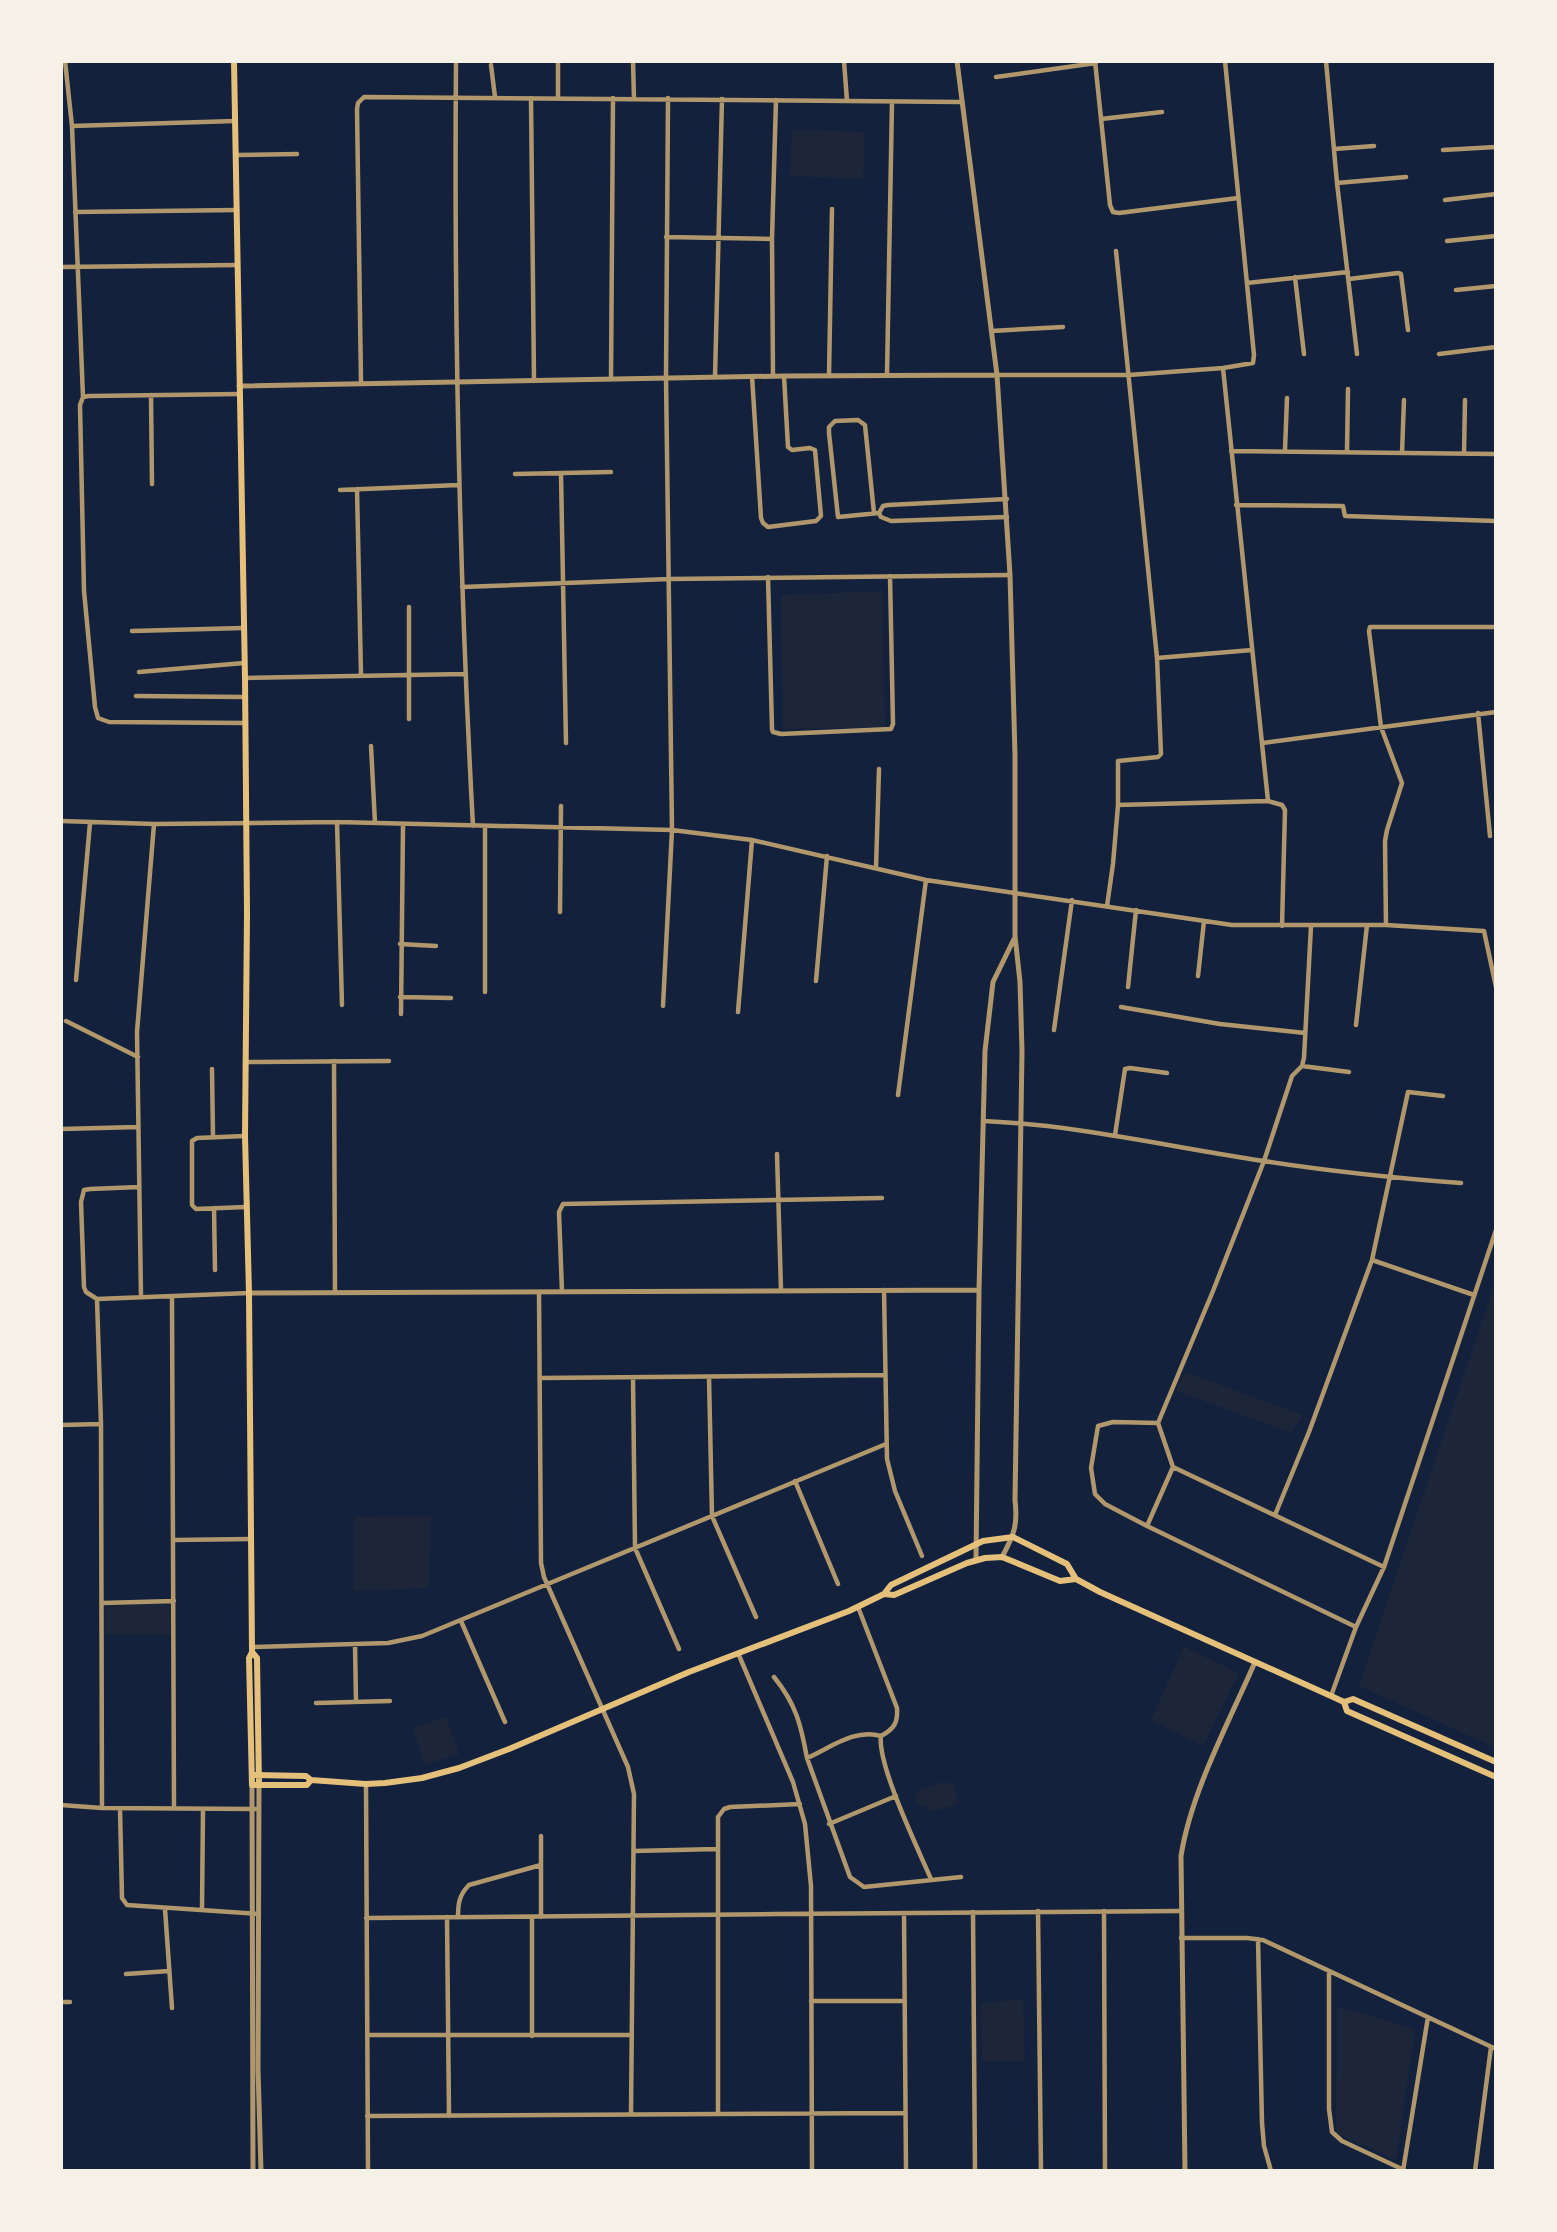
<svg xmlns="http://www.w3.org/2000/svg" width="1557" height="2232" viewBox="0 0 1557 2232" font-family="'PT Serif',serif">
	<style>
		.green { fill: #1d2539 }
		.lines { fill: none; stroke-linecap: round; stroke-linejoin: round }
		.minor { stroke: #b1986c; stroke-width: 4.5 }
		.tertiary { stroke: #b1986c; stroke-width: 5 }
		.secondary { stroke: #e5c07b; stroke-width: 6 }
	</style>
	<rect width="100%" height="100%" fill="#14213d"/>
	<path class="green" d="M792 129 865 132 863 179 790 176Z
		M882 591 885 727 783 729 781 595Z
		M1496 1280V1748L1359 1686Z
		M1185 1372 1303 1415 1292 1433 1176 1391Z
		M431 1516 429 1588 353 1591 354 1517Z
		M171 1603V1634H105V1604Z
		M1184 1647 1239 1673 1203 1746 1151 1720Z
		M446 1717 459 1754 425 1765 413 1728Z
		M942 1782 953 1784 959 1804 931 1812 927 1807 915 1803 917 1791Z
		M1023 1999 1025 2061H982L981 2003Z
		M1337 2006 1415 2029 1396 2160 1336 2133Z"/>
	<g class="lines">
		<path class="minor" d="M65 61 72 126 83 397
			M456 61C454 316 459 571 473 826
			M633 61 634 99
			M844 61 847 101
			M1095 61 1110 205 1113 212 1119 213 1238 198
			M1326 61 1337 183 1357 354
			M491 65 495 97
			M996 77 1096 63
			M531 98 534 381
			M558 98V61
			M1101 119 1162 112
			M72 126 235 121
			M1334 149 1374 146
			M1443 150 1496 147
			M236 155 297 154
			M1337 183 1406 177
			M1445 200 1496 194
			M75 212 237 210
			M666 237 772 239
			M1447 241 1496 236
			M61 267 238 265
			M1295 277 1304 354
			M1349 279 1398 273 1401 274 1408 330
			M1247 283 1348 272
			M1456 290 1496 286
			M991 331 1063 327
			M1439 354 1496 347
			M1223 368 1268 801
			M887 375 892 102
			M997 375H1129L1223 368 1253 363 1254 355 1225 61
			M752 376 761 518 763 523 768 527 816 521 821 516 815 450 810 448 792 450 788 447 784 376
			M773 376 772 239 776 100
			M829 376 832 209
			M715 377 722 99
			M611 379 613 98
			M361 383 357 109 358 103 364 97 961 102
			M240 394 89 396 83 397 80 405 84 591 95 707 98 718 109 722 245 723
			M151 395 152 484
			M1285 450 1287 398
			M1231 451 1496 454
			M1347 451 1348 389
			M1402 453 1404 400
			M1464 454 1465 400
			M515 474 611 472
			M561 474 566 743
			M357 489 361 675
			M340 490 458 485
			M1236 505 1343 506 1345 516 1496 521
			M874 513 865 425 858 420 835 421 829 427V433L838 517 879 513 883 506 888 505 1007 499
			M879 513 881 517 891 521 1007 517
			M768 577 772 729 773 732 781 734 891 729 893 724 890 576
			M462 587 669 579 1010 575
			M409 607V719
			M132 631 243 628
			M1157 658 1252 650
			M139 672 244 663
			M245 678 465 674
			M136 696 244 697
			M1478 713 1490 836
			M1263 743 1496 712
			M371 746 375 823
			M1118 805 1268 801 1282 805 1285 810 1282 926
			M61 821 154 824 337 822 672 830 752 840 926 880 1232 925H1386L1484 931 1496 987
			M337 822 342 1005
			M485 826V992
			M876 868 879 769
			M1107 906 1113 864 1118 805V761L1158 757 1161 754 1157 658 1116 251
			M560 912 561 806
			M1386 925 1385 841 1387 830 1402 783 1381 727 1369 631 1370 627H1496
			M400 944 436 946
			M1198 976 1204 921
			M76 980 90 823
			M816 981 827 856
			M1128 987 1136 910
			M400 997 451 998
			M663 1006 672 830 666 378 668 98
			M1121 1007 1220 1024 1305 1033
			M738 1012 752 840
			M401 1014 403 825
			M66 1021 138 1057
			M1356 1025 1367 925
			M1054 1030 1072 900
			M334 1061 335 1293
			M245 1062 389 1061
			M1302 1066 1304 1058 1311 926
			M212 1069 213 1137
			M1349 1072 1302 1066 1292 1076 1264 1161 1213 1291 1158 1423 1173 1467 1384 1567
			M898 1095 926 880
			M983 1121C1078 1125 1170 1147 1264 1161 1329 1171 1395 1178 1461 1183
			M61 1129 138 1127
			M1115 1135 1125 1069 1130 1068 1167 1073
			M245 1136 197 1138 192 1141V1205L196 1209 246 1207
			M777 1154 781 1290
			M139 1187 90 1189 84 1190 81 1202 84 1287 86 1292 97 1299 249 1293
			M214 1208 215 1270
			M1372 1260 1474 1295
			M884 1290 887 1459 895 1491 922 1556
			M539 1292 541 1563 544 1577 628 1767 634 1794 631 2114
			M562 1292 559 1212 563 1204 882 1198
			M141 1297 137 1032 154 824
			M172 1297 174 1808
			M97 1299 101 1424 102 1808
			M709 1377 712 1516 756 1617
			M540 1378 885 1375
			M633 1378 635 1548 679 1649
			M1158 1423 1113 1422 1098 1426 1091 1468 1095 1494 1105 1504 1147 1526 1356 1627
			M61 1425 101 1424
			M795 1481 838 1584
			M1275 1515 1309 1432 1372 1260 1408 1092 1443 1096
			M1147 1526 1173 1467
			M174 1540 251 1539
			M102 1603 174 1601
			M461 1621 505 1722
			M355 1644 356 1702
			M252 1647 388 1643 422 1636 886 1444
			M738 1653 793 1782 805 1824 811 1886 812 2171
			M774 1677C796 1704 801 1725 807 1758 830 1748 855 1728 881 1736 894 1729 898 1723 897 1708L858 1607
			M1331 1696 1356 1627 1384 1567 1496 1230
			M316 1703 390 1701
			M881 1736C877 1764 918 1849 931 1879
			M807 1758 850 1877 864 1887 961 1877
			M366 1784 368 2171
			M61 1805 102 1808 259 1809
			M120 1808 122 1898 127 1905 259 1914
			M829 1824 896 1796
			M541 1836V1917
			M634 1851 718 1849
			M165 1909 172 2008
			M202 1909 203 1809
			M1038 1911 1041 2171
			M1104 1911 1105 2171
			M973 1912 975 2171
			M904 1913 906 2171
			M447 1917 449 2116
			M458 1917C458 1904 459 1895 469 1885L541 1865
			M366 1918C638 1917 909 1911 1181 1911
			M532 1918V2036
			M1181 1938H1247L1263 1940 1496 2049
			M1258 1939 1262 2123 1264 2146 1271 2171
			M1329 1971V2109L1332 2132 1342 2141 1404 2170
			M126 1974 169 1971
			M811 2001H904
			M61 2002H70
			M367 2035H632
			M718 2114V1817L724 1809 730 1807 800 1804
			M367 2116 905 2113
			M1403 2171 1428 2017
			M1475 2171 1491 2047"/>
		<path class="tertiary" d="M957 61 997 375 1010 575 1015 755V936L1020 982 1022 1051 1015 1500C1018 1525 1014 1535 1002 1557
			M239 386 784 376 997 375
			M249 1293 979 1290
			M976 1560 979 1290 985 1051 993 982 1014 939
			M252 1785 253 2171
			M259 1785 258 2068 261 2171
			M1185 2171 1181 1856C1191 1792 1229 1722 1255 1662"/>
		<path class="secondary" d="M234 61 245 678 247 913 245 1136 249 1293 252 1652 249 1658 252 1785H307L311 1780 366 1784 385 1783 422 1778 459 1768 509 1749 689 1672 849 1611 884 1594 891 1585 983 1541 1013 1537 1067 1564 1076 1579
			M884 1594 894 1595 967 1563 985 1558 1002 1557 1060 1581 1076 1579 1100 1592 1331 1696 1344 1702 1347 1711 1496 1777
			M252 1652 257 1658 259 1785
			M1344 1702 1353 1699 1496 1762
			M255 1775 306 1776 311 1780"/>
	</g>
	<rect width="1557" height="2232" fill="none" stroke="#f6f1e7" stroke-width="126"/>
</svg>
